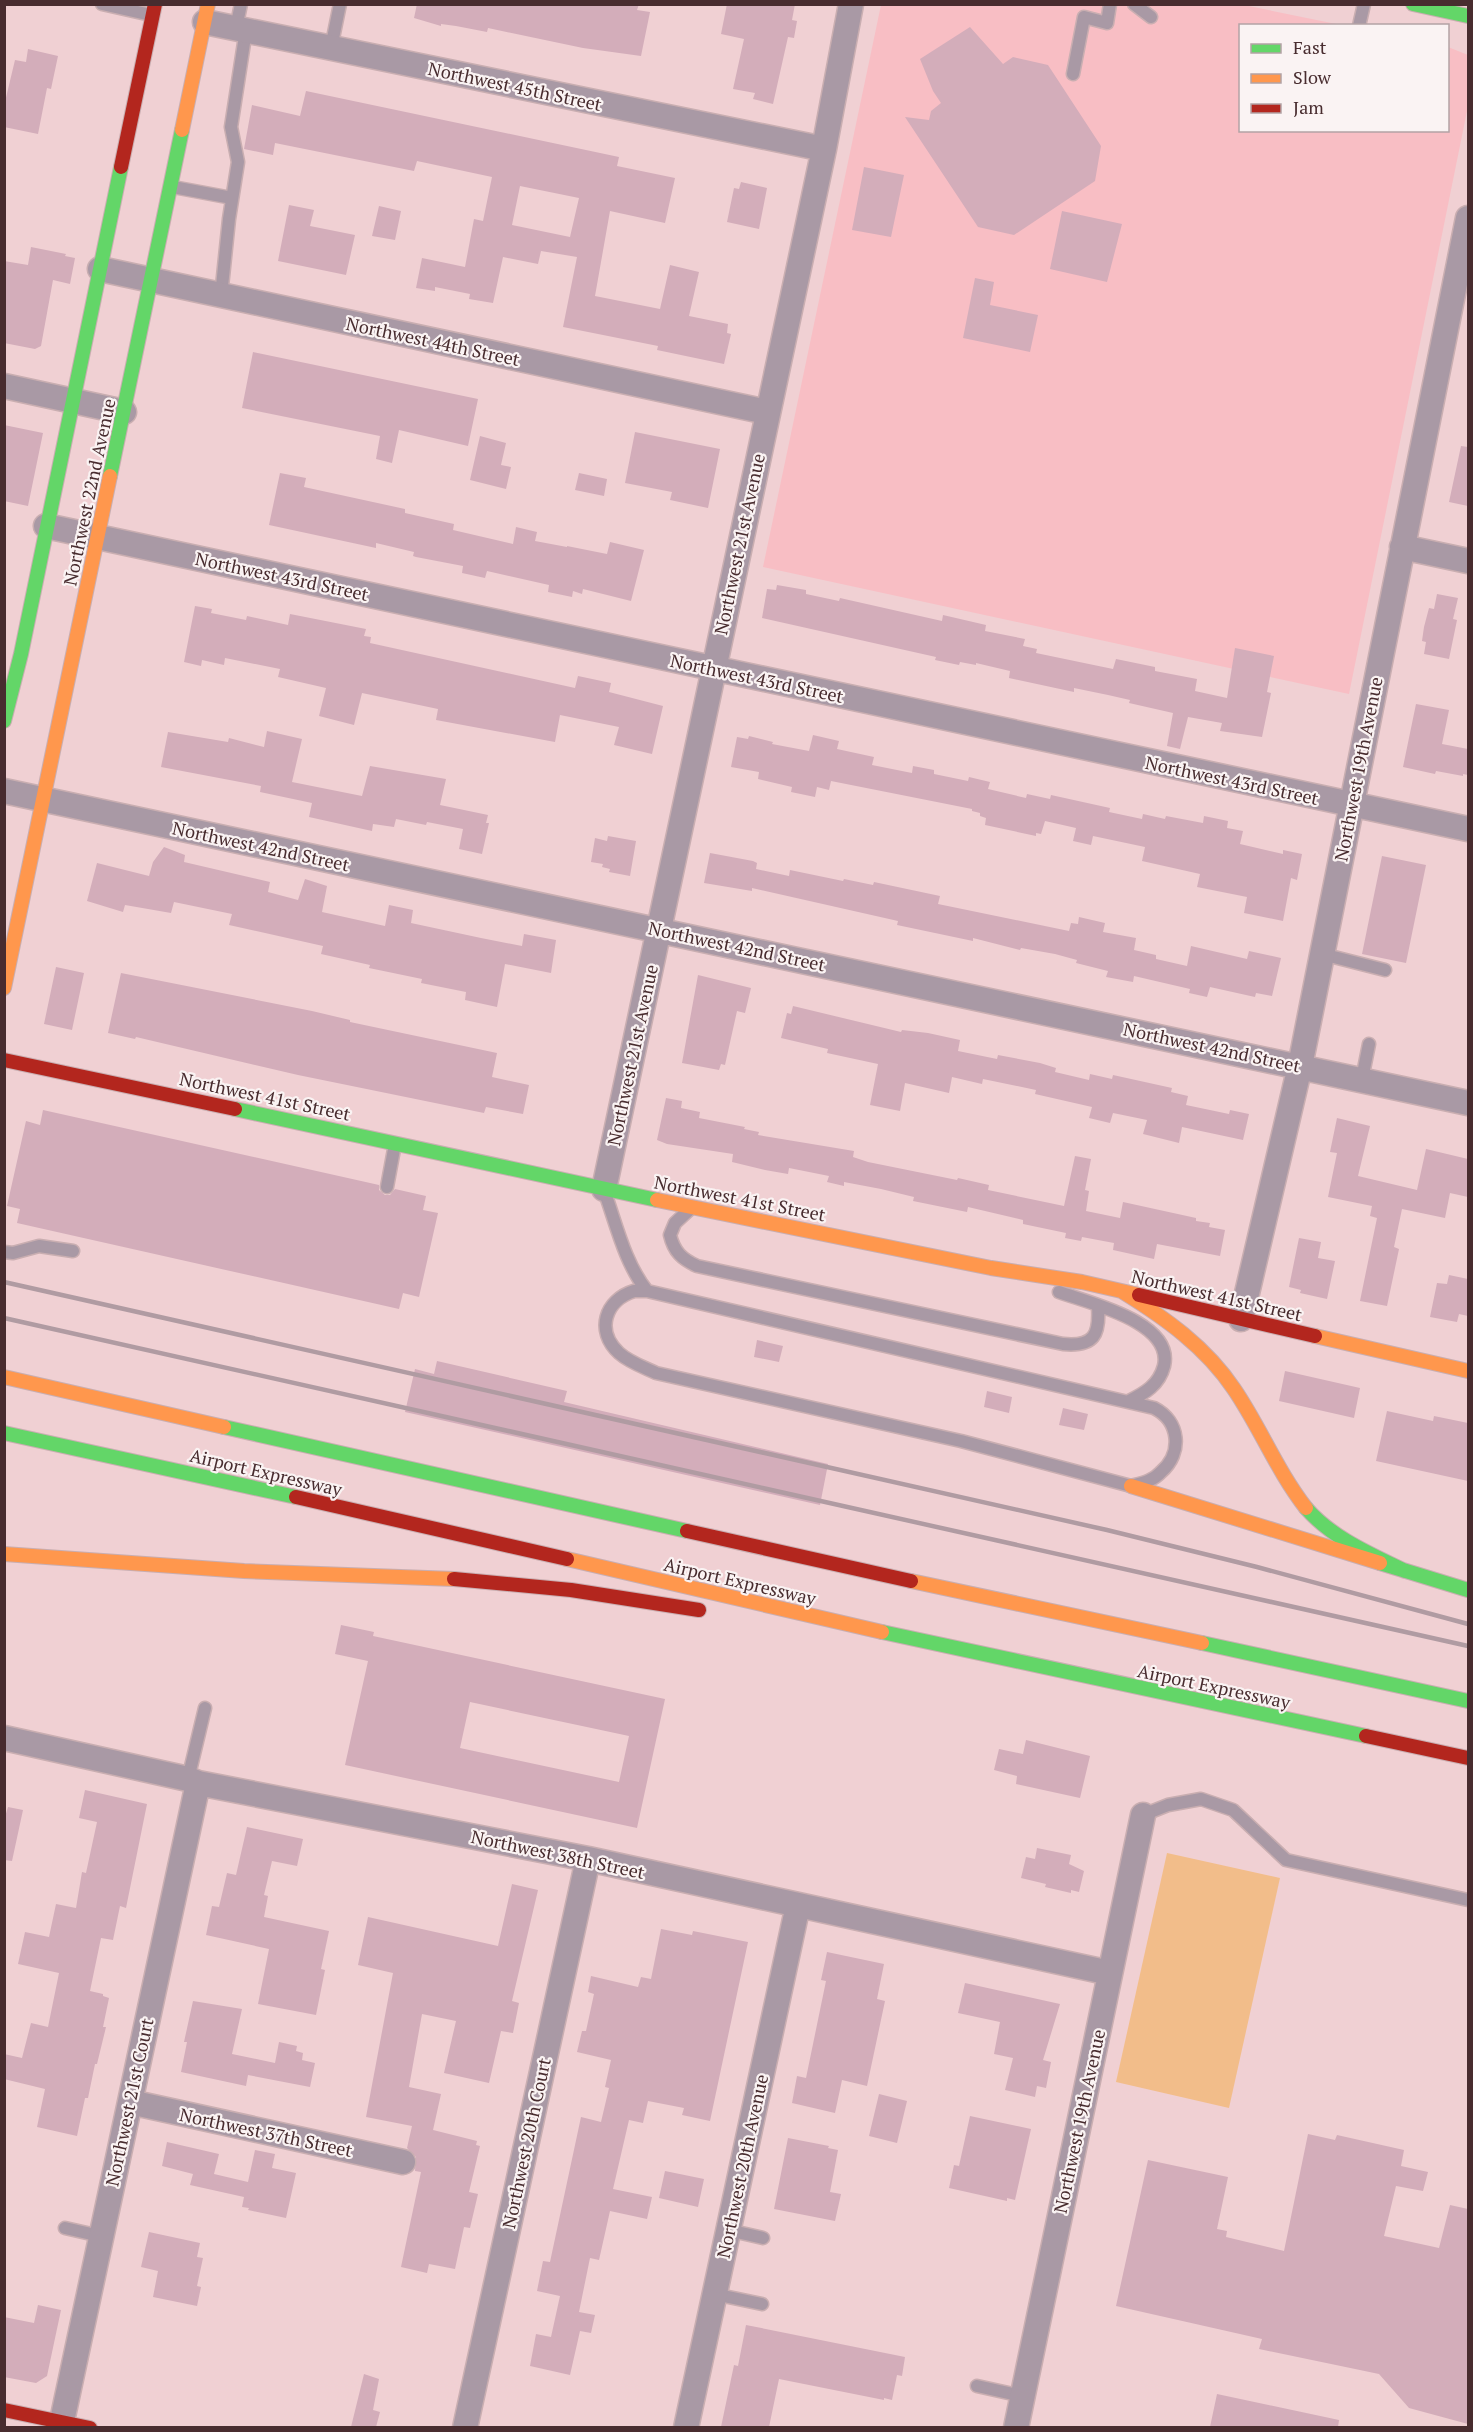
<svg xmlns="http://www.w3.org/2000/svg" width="1473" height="2432" viewBox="0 0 1473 2432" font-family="'PT Serif',serif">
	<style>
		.built { fill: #f8bec4 }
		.green { fill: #f2bd8a }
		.building { fill: #d3adba; fill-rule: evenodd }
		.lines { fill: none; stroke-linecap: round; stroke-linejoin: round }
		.lane-casing { stroke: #c9aeb1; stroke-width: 15 }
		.street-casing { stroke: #c9aeb1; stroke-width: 27 }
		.fast-casing { stroke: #c9aeb1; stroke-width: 16 }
		.slow-casing { stroke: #c9aeb1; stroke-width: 16 }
		.jam-casing { stroke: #c9aeb1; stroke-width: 16 }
		.lane { stroke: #a999a5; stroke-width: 12 }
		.street { stroke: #a999a5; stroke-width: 24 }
		.fast { stroke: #63d668; stroke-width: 14 }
		.slow { stroke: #ff974d; stroke-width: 14 }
		.jam { stroke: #b3261e; stroke-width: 14 }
		.rail { stroke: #b09ba2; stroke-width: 4.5 }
		.labels { text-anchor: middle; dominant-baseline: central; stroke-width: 4.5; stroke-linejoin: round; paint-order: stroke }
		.street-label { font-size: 18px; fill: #482c2f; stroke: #faf3f3 }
	</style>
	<rect width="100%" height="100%" fill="#f0d0d3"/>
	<path class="built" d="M1239 4 1341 25 1240 26V130H1448V47L1468 55V106L1349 694 763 567 881 5Z"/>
	<path class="green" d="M1167 1853 1280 1878 1229 2108 1116 2082Z"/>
	<path class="building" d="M417 4H639L637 10 650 12 641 56 583 48 488 28 487 32 456 26 441 24V26L414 18Z
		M727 4H795L792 20 797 21 794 38 788 37 773 104 753 99 755 93 733 89 744 39 721 34Z
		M970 27 1003 64 1013 57 1048 65 1101 146 1095 181 1014 235 978 227 905 117 929 120 931 111 941 103 933 91 920 59Z
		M28 49 58 56 51 89 47 88 38 134 4 127V106L15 60 26 62Z
		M306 91 619 157 617 166 675 178 665 223 610 211 595 296 660 309 670 265 699 272 689 316 728 324 727 333 731 334 724 364 657 350 658 346 563 327 577 257 541 251 538 264 503 257 493 303 469 299 470 294 435 287V291L416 288 422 258 465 267 474 219 483 221 492 177 417 161 414 171 275 143 273 155 244 149 252 105 300 116ZM520 186 579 198 570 237 512 225Z
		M864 167 904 175 891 237 852 230Z
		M741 182 767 188 759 229 727 222 734 188 739 189Z
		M289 205 314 210 310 226 355 235 346 275 278 261Z
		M379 206 401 211 395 240 372 236Z
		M1062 211 1122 224 1107 282 1050 269Z
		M31 247 66 254 65 256 75 258 70 284 53 280 41 346 35 349 4 343V261L28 265Z
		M975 278 994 282 990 305 1038 315 1030 352 963 338Z
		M253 352 478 399 468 446 399 430 392 463 376 459 380 436 242 408Z
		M4 425 43 433 28 506 4 501Z
		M635 432 720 449 708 508 670 500 672 492 625 483Z
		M480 436 506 443 501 465 511 467 506 489 470 480Z
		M1461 446 1468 447V506L1449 502Z
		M280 473 306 478 304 487 405 509V513L454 524 453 530 513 544 516 527 537 532 535 541 567 547V546L607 554 610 542 644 550 631 601 583 589 582 594 573 591 572 597 548 592 549 585 487 571 485 578 462 573 463 566 416 557 413 556 414 552 376 543V548L269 525Z
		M579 473 607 479 604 496 575 490Z
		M777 585 806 590V594L839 601 840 598 942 621 943 615 986 625 985 631 1025 639 1023 646 1037 649 1036 653 1113 669 1116 659 1155 667V671L1197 679 1195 691 1227 698 1235 648 1274 656 1267 692 1271 693 1262 737 1220 731 1222 723 1188 717 1180 749 1167 746 1173 713 1129 703 1130 700 1108 695 1074 688V692L1009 678 1010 671 976 663V665L960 662 959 665 935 660 936 657 762 618 767 589 776 590Z
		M1437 594 1458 598 1453 619 1457 620 1449 659 1424 654 1426 642 1422 641 1424 627 1429 608 1434 609Z
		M195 606 212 609 211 613 246 620 247 616 288 625 290 614 366 629 364 636 371 637 370 643 575 688 578 676 611 683 609 692 663 706 652 754 614 745 619 727 560 715 555 742 436 720 438 709 362 693 354 725 319 716 326 688 278 677 280 669 225 658 224 665 202 660 201 666 184 662Z
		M1416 704 1449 710 1442 744 1468 749V775L1463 774V776L1436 771 1435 774 1403 767Z
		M267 731 302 739 292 782 362 796 370 766 446 779 440 805 488 815 486 823H489L482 854 459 849 463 829 427 822 426 825 396 819 394 827 373 824 372 831 309 817 312 803 260 792 261 786 161 767 168 732 228 742 229 738 264 747Z
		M813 735 839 741 837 749 874 757 872 765 912 773 913 766 934 770V774L968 781 969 777 990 782 988 789 1026 798 1027 794 1050 799 1051 795 1110 808 1109 812 1142 819 1143 814 1165 819 1166 816 1203 823 1204 816 1228 821 1227 828 1243 831 1240 844 1283 854V850L1302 854 1297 880 1291 878 1283 921 1244 913 1247 897 1197 887 1200 874 1142 861 1145 847 1093 836 1091 845 1073 841 1076 828 1045 821 1041 834 1036 833V836L985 825 986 818 980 816V813L972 811V809L831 781 829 790 817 787 815 797 791 792 792 787 758 779 759 772 731 767 737 737 748 739 749 736 773 742 772 744 809 751Z
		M608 836 636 841 630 876 609 872 610 869 602 867 603 864 591 862 595 838 607 841Z
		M164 847 185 855 184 862 270 882 268 892 298 900 305 879 327 886 322 912 385 926 389 905 413 910 411 923 481 938 522 946 524 934 556 940 551 973 505 964 497 1007 465 1000 466 992 421 983 422 979 369 968 370 965 321 954 323 946 229 925 232 914 174 902 171 913 125 905 123 912 87 901 97 863 149 876 153 862Z
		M710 853 753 861 757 863 756 869 789 876 790 870 843 881 844 879 873 885 874 882 940 896 938 904 1069 931 1071 923 1078 924 1079 917 1105 923 1103 932 1136 938 1134 950 1156 955V959L1187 966 1191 946 1247 959 1249 951 1281 958 1272 996 1256 993 1255 997 1210 987 1207 997 1189 993 1190 989 1134 976 1133 982 1106 977 1108 971 1076 963 1077 960 1055 954 1021 948 1020 950 973 938V941L897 925 898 921 752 888V891L704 883Z
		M1382 856 1426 865 1406 963 1362 954Z
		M56 967 84 973 72 1030 44 1024Z
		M121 973 312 1011 350 1020V1022L497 1053 492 1077 529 1085 523 1114 486 1107 484 1113 298 1075 136 1037 135 1039 108 1033Z
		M698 975 751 988 745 1013 737 1011 725 1065 721 1064 719 1070 682 1063Z
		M793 1006 901 1032 902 1030 928 1033 960 1040 958 1051 997 1059 998 1055 1040 1063 1056 1068 1055 1072 1089 1080 1090 1074 1112 1079 1113 1075 1172 1088 1171 1092 1188 1096 1186 1105 1229 1114 1230 1110 1249 1114 1243 1140 1182 1127 1179 1143 1143 1134 1147 1120 1113 1113 1110 1123 1089 1118 1092 1107 1035 1094 1036 1090 983 1079 982 1084 952 1077 949 1093 905 1083 900 1111 870 1105 878 1064 827 1053 828 1049 781 1038 787 1013 791 1014Z
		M666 1098 682 1101 681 1108 700 1112 699 1118 745 1127 744 1129 759 1132 758 1135 854 1151 853 1157 868 1162 957 1180 958 1178 989 1185 988 1190 1064 1206 1075 1156 1091 1159 1085 1190 1089 1191 1086 1211 1120 1218 1123 1202 1196 1218V1221L1210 1223 1209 1227 1225 1230 1220 1256 1157 1244 1154 1259 1113 1250 1114 1243 1082 1237 1081 1241 1065 1238 1066 1233 1023 1224V1220L968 1207 967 1212 913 1201 914 1197 881 1189 844 1182V1186L827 1182 829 1176 789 1168 788 1174 765 1170 732 1162 733 1154 667 1144 657 1140Z
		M43 1110 379 1185V1190L385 1195H390L395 1189 426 1196 423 1210 438 1213 419 1297 403 1293 399 1309 17 1223 20 1209 7 1206 26 1121 40 1125Z
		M1337 1118 1370 1126 1358 1176 1417 1190 1426 1149 1468 1159V1197L1450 1193 1445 1218 1402 1209 1394 1247 1399 1249 1387 1306 1360 1301 1377 1218 1370 1216 1372 1206 1328 1197 1337 1153 1330 1152Z
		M1299 1238 1321 1242 1318 1258 1335 1261 1327 1299 1300 1293 1301 1290 1289 1287Z
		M1449 1275 1468 1279V1316L1459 1314 1457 1322 1430 1317 1437 1283 1447 1284Z
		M757 1340 783 1346 779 1362 754 1357Z
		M437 1361 567 1391 564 1402 828 1464 820 1505 405 1412 415 1369 434 1374Z
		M1285 1371 1360 1388 1354 1418 1279 1401Z
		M987 1391 1012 1397 1009 1413 984 1407Z
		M1063 1408 1088 1414 1084 1430 1059 1425Z
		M1387 1411 1433 1421 1434 1416 1468 1423V1481L1376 1461Z
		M341 1625 374 1632 373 1636 665 1699 637 1828 345 1765 368 1661 335 1654ZM470 1702 629 1736 619 1782 460 1748Z
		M1026 1740 1090 1756 1080 1798 1016 1784 1017 1776 994 1770 999 1749 1023 1754Z
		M85 1790 147 1804 126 1908 120 1906 113 1940 101 1938 90 1991 103 1994V1996L109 1998 103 2027H106L97 2064H95L88 2098H85L77 2136 37 2127 45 2089 4 2079V2054L22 2058 31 2023 48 2027 59 1973 18 1964 25 1932 49 1937 56 1904 76 1908 82 1872 86 1873 97 1822 79 1818Z
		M8 1807 23 1810 12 1861 4 1860V1820Z
		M247 1827 303 1839 297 1866 272 1861 264 1895 268 1896 264 1917 329 1931 321 1969 325 1970 316 2015 258 2004 269 1949 206 1935 212 1906 219 1907 227 1873 236 1875Z
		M1037 1848 1071 1855 1069 1864 1084 1871 1079 1892 1071 1890V1893L1045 1887 1046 1884 1021 1878 1026 1857 1035 1859Z
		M512 1884 538 1890 512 2001 519 2003 513 2033 501 2031 489 2083 444 2073 456 2021 422 2014 409 2087 441 2094 433 2130 477 2141 476 2145 480 2146 469 2192 478 2194 470 2228 464 2227 455 2269 429 2264 427 2273 401 2267 421 2172 415 2171 416 2157 407 2148 412 2126 366 2117 393 1973 358 1965 368 1917 498 1946Z
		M661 1929 692 1935 693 1931 748 1942 710 2121 682 2115 684 2108 648 2101 643 2123 629 2120 613 2189 652 2197 647 2219 610 2211 599 2260 590 2258 579 2312 595 2315 591 2333 580 2331 570 2375 530 2366 536 2334 551 2337 560 2296 537 2291 543 2261 550 2262 581 2117 601 2122 609 2088 605 2087 611 2060 577 2052 582 2031H586L594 1994 588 1992 591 1976 638 1987 641 1977 651 1979Z
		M827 1952 884 1964 877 1999 885 2001 867 2086 842 2080 835 2113 792 2103 797 2076 806 2078 826 1981 821 1980Z
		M965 1983 1060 2004 1043 2060 1051 2062 1046 2088 1037 2086 1035 2097 1005 2090 1013 2058 994 2054 1000 2022 958 2013Z
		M193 2001 242 2009 232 2054 275 2063 279 2042 297 2046 296 2051 303 2053 302 2060 315 2063 310 2087 248 2075 246 2086 181 2072 187 2042H184Z
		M879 2094 907 2101 897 2143 869 2136Z
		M970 2116 1031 2129 1015 2200 1007 2198V2201L949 2188 954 2165 959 2166Z
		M1308 2134 1335 2140 1337 2135 1404 2150 1401 2166 1428 2172 1423 2191 1396 2186 1384 2236 1439 2248 1450 2205 1468 2209V2424L1409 2408 1379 2374 1259 2349 1262 2339 1116 2306 1148 2160 1228 2177 1217 2229 1227 2231 1226 2237 1284 2251Z
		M788 2138 829 2146 828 2148 838 2150 830 2192 841 2194 835 2221 774 2209Z
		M167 2142 219 2154 214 2174 248 2182 255 2150 275 2154 272 2168 296 2173 286 2218 248 2210 249 2208 242 2207 244 2197 190 2185 193 2174 162 2166Z
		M665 2171 704 2179 698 2207 659 2198Z
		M149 2232 200 2243 197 2257 203 2258 197 2286 201 2287 197 2306 153 2297 158 2271 141 2267Z
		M38 2305 61 2310 47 2376 36 2383 4 2377V2317L34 2323Z
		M746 2325 905 2357 902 2376 897 2375 892 2400 884 2398V2400L779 2379 769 2427H721L734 2365 738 2366Z
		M364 2374 379 2379 373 2410 380 2412 376 2427H351Z
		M1217 2394 1339 2420 1338 2427H1210Z"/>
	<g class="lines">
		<defs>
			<path id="lane" d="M102 4 151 15
				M1134 4 1151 17
				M1359 26 1364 4
				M236 28 241 4
				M331 48 340 4
				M1073 74 1084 17 1107 23 1110 4
				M173 187 232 198
				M221 296 229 219 238 162 231 127 246 30
				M1322 954 1385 970
				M1362 1079 1369 1044
				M387 1187 395 1144
				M605 1193C617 1227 625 1263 647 1291
				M689 1210 675 1223 670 1235C674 1252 682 1259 697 1266L1063 1344C1094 1347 1100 1335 1098 1306
				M4 1252 13 1253 39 1246 73 1251
				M634 1291H647L1154 1408C1180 1421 1183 1453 1161 1472 1153 1481 1142 1483 1131 1486L961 1441 656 1373C643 1367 629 1362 619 1353 595 1331 605 1300 634 1291Z
				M1059 1292C1089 1303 1174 1322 1164 1366 1159 1385 1145 1393 1129 1401
				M188 1779 205 1708
				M1143 1815 1168 1805 1201 1799 1233 1810 1286 1860 1468 1900
				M65 2228 100 2236
				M728 2230 763 2238
				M714 2294 762 2304
				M977 2386 1022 2396"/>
			<path id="street" d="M205 22 824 149
				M100 269 767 412
				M4 386 124 412
				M46 526 1468 829
				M1402 547 1468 561
				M4 791 1468 1103
				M604 1189 824 149 851 4
				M1241 1319 1300 1066 1468 218
				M4 1738 188 1779 198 1783 588 1859 1110 1973
				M130 2102 403 2162
				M62 2421 198 1783
				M465 2428 588 1859
				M686 2428 798 1905
				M1016 2428 1143 1815"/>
			<path id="fast" d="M1413 4 1468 16
				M110 476 182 130
				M4 721 21 654 121 167
				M235 1109 657 1200
				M224 1427 687 1531
				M4 1433 296 1497
				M1306 1508C1332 1538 1370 1554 1405 1571
				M1380 1563 1468 1590
				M882 1632 1366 1736
				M1202 1643 1468 1701"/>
			<path id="slow" d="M182 130 208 4
				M4 988 110 476
				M657 1200 991 1268 1082 1282 1139 1295
				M1123 1292C1165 1318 1206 1347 1234 1389 1260 1427 1277 1471 1306 1508
				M1315 1336 1468 1371
				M4 1377 224 1427
				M1131 1486 1380 1563
				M4 1554 244 1571 454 1579
				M567 1559 882 1632
				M911 1581 1202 1643"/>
			<path id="jam" d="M121 167 155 4
				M4 1060 235 1109
				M1139 1295 1315 1336
				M296 1497 567 1559
				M687 1531 911 1581
				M454 1579 571 1590 699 1610
				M1366 1736 1468 1758
				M4 2410 90 2428"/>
		</defs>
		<use href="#lane" class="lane-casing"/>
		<use href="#street" class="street-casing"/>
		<use href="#fast" class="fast-casing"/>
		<use href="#slow" class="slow-casing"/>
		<use href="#jam" class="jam-casing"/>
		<use href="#lane" class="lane"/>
		<use href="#street" class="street"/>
		<use href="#fast" class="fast"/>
		<use href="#slow" class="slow"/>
		<use href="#jam" class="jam"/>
		<path class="rail" d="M4 1282 1107 1530 1257 1567 1468 1624
			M4 1318 1468 1646"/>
	</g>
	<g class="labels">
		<g class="street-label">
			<text transform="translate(515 86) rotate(12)">Northwest 45th Street</text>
			<text transform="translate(433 341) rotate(12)">Northwest 44th Street</text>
			<text transform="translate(89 492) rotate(-78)">Northwest 22nd Avenue</text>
			<text transform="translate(739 544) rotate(-78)">Northwest 21st Avenue</text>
			<text transform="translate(282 576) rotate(12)">Northwest 43rd Street</text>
			<text transform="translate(757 678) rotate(12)">Northwest 43rd Street</text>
			<text transform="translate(1358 769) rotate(-79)">Northwest 19th Avenue</text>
			<text transform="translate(1232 780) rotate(12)">Northwest 43rd Street</text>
			<text transform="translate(261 846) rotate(12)">Northwest 42nd Street</text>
			<text transform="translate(737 946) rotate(12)">Northwest 42nd Street</text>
			<text transform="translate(1212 1047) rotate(12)">Northwest 42nd Street</text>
			<text transform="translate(632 1055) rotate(-78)">Northwest 21st Avenue</text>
			<text transform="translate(265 1096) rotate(12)">Northwest 41st Street</text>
			<text transform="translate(740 1198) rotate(11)">Northwest 41st Street</text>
			<text transform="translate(1217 1295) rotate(13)">Northwest 41st Street</text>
			<text transform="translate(266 1472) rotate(13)">Airport Expressway</text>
			<text transform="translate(740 1581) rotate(13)">Airport Expressway</text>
			<text transform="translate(1214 1686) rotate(12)">Airport Expressway</text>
			<text transform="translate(558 1854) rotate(12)">Northwest 38th Street</text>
			<text transform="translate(129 2102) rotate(-78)">Northwest 21st Court</text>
			<text transform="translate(1079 2121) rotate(-78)">Northwest 19th Avenue</text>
			<text transform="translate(266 2132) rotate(12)">Northwest 37th Street</text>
			<text transform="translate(526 2143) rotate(-78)">Northwest 20th Court</text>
			<text transform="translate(742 2166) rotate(-78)">Northwest 20th Avenue</text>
		</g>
	</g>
	<rect width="1473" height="2432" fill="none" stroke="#482c2f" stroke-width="12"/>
	<rect x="1239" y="24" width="210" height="108" fill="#faf3f3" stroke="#b3a3a5" stroke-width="1.5"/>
	<rect x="1251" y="44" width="30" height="9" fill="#63d668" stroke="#b3a3a5" stroke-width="1.5"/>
	<text x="1293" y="54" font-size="18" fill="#482c2f">Fast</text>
	<rect x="1251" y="74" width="30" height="9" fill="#ff974d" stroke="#b3a3a5" stroke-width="1.5"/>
	<text x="1293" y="84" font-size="18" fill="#482c2f">Slow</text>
	<rect x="1251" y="104" width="30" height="9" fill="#b3261e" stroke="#b3a3a5" stroke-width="1.5"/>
	<text x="1293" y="114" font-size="18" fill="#482c2f">Jam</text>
</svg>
